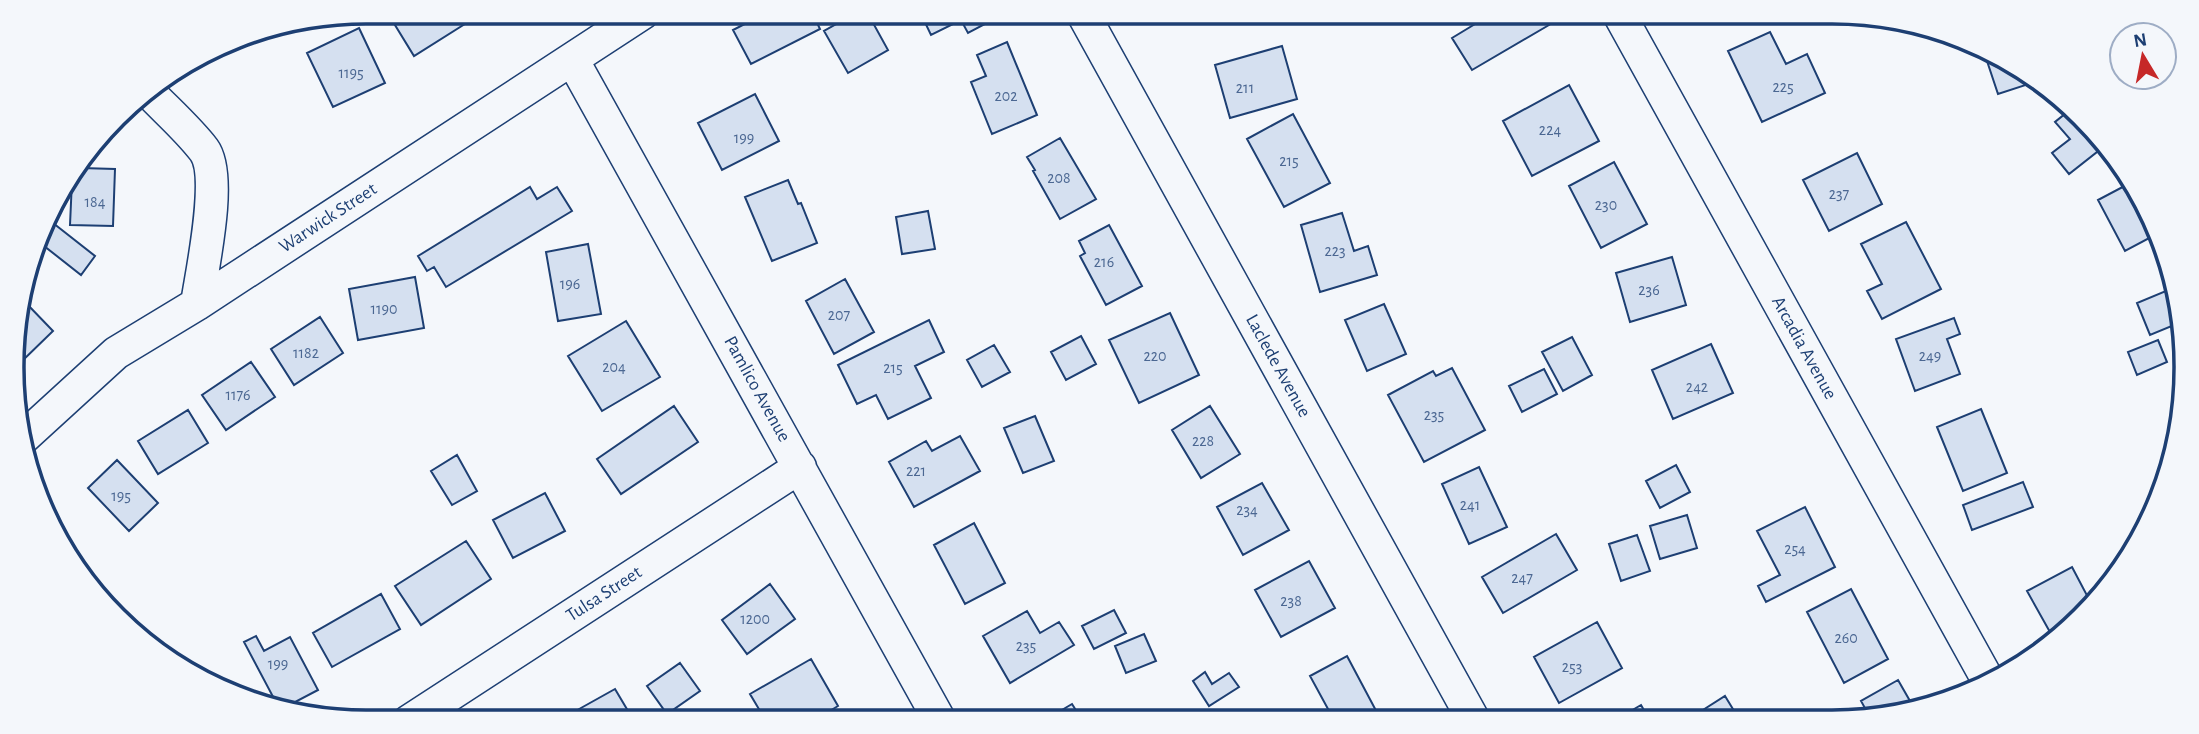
<svg xmlns="http://www.w3.org/2000/svg" width="2199" height="734" viewBox="0 0 2199 734" font-family="'Alegreya Sans',sans-serif">
	<style>
		.building { fill: #d5e0f0; stroke: #1d3f73; stroke-width: 2 }
		.lines { fill: none; stroke-linecap: round; stroke-linejoin: round }
		.street-casing { stroke: #1d3f73; stroke-width: 35 }
		.street { stroke: #f4f7fb; stroke-width: 32 }
		.labels { text-anchor: middle; dominant-baseline: central; stroke-width: 5; stroke-linejoin: round; paint-order: stroke }
		.number-label { font-size: 16px; fill: #4b6792 }
		.street-label { font-size: 19px; fill: #1d3f73; stroke: #f4f7fb }
		.rim { fill: none; stroke: #1d3f73; stroke-width: 3.5 }
	</style>
	<rect width="100%" height="100%" fill="#f4f7fb"/>
	<path class="building" d="M387 12H473L476 17 414 56Z
		M768 12H812L820 29 751 64 733 30Z
		M858 12H867L888 50 848 73 824 31Z
		M920 12H1001L1002 15 968 33 961 20 931 35Z
		M1495 12H1541L1549 25 1472 70 1452 38Z
		M359 28 385 83 333 107 307 53Z
		M1770 32 1786 64 1807 54 1825 93 1762 122 1728 51Z
		M1007 42 1037 115 992 134 971 82 986 76 977 55Z
		M1282 46 1297 99 1230 118 1215 65Z
		M1985 55 2038 81 1998 94Z
		M1569 85 1599 141 1532 176 1503 121Z
		M755 94 779 141 722 170 698 123Z
		M2070 110 2102 148 2069 174 2052 153 2070 139 2055 122Z
		M1293 114 1330 183 1284 207 1247 139Z
		M1060 138 1096 199 1060 219 1033 171 1035 170 1027 157Z
		M1857 153 1882 204 1829 231 1803 180Z
		M1614 162 1647 224 1601 248 1569 186Z
		M81 168 115 169 113 226 70 225 72 180Z
		M788 180 798 204 801 203 817 243 772 261 745 197Z
		M2132 182 2139 189 2155 235 2125 251 2098 200Z
		M530 187 537 199 557 187 572 211 446 287 434 267 427 271 418 256Z
		M928 211 935 249 902 254 896 217Z
		M1342 213 1354 251 1368 246 1377 275 1320 292 1301 225Z
		M1906 222 1941 289 1882 319 1867 291 1882 284 1861 244Z
		M53 223 95 256 81 275 39 242Z
		M1109 225 1142 286 1106 305 1080 256 1085 253 1079 241Z
		M588 244 601 314 558 321 546 252Z
		M1672 257 1686 305 1630 322 1616 273Z
		M415 277 424 328 358 340 349 289Z
		M845 279 874 332 834 354 806 301Z
		M2173 288 2184 321 2150 335 2137 303Z
		M26 303 53 331 18 365 15 321 19 310Z
		M1384 304 1406 354 1367 371 1345 320Z
		M1170 313 1199 375 1139 403 1109 340Z
		M320 317 343 353 294 385 271 349Z
		M1954 318 1960 334 1947 339 1960 374 1915 391 1896 339Z
		M929 320 944 352 915 366 931 398 888 419 876 395 857 404 838 365Z
		M626 321 660 377 602 411 568 356Z
		M1081 336 1096 364 1066 380 1051 352Z
		M1572 337 1592 375 1563 391 1542 352Z
		M2158 340 2167 362 2137 375 2128 352Z
		M1711 344 1733 393 1673 419 1652 370Z
		M994 345 1010 372 982 387 967 360Z
		M251 362 275 397 226 430 202 395Z
		M1452 368 1485 430 1424 462 1388 395 1433 371 1436 376Z
		M1544 369 1557 394 1522 412 1509 386Z
		M674 406 698 442 621 494 597 459Z
		M1210 406 1240 454 1201 478 1172 430Z
		M1981 409 2007 473 1963 491 1937 427Z
		M188 410 208 443 158 474 138 441Z
		M1035 416 1054 461 1023 473 1004 428Z
		M960 436 980 471 914 507 889 462 926 441 932 451Z
		M457 455 477 491 452 505 431 471Z
		M117 460 158 503 129 531 88 488Z
		M1676 465 1690 492 1660 508 1646 481Z
		M1479 467 1507 527 1469 544 1442 484Z
		M2023 482 2033 507 1972 530 1963 505Z
		M1262 483 1289 530 1243 555 1217 507Z
		M545 493 565 531 513 558 493 520Z
		M1805 507 1835 567 1766 602 1758 586 1780 575 1757 531Z
		M1687 515 1697 548 1660 559 1650 526Z
		M974 523 1005 583 965 604 934 545Z
		M1556 534 1577 570 1503 613 1482 577Z
		M1637 535 1650 571 1621 581 1609 544Z
		M466 541 491 579 421 625 395 586Z
		M1309 561 1335 608 1281 637 1255 590Z
		M2072 567 2091 603 2066 633 2055 641 2027 591Z
		M770 584 795 619 747 654 722 620Z
		M1851 589 1888 659 1844 683 1807 612Z
		M381 594 400 629 332 667 313 633Z
		M1114 610 1126 633 1094 649 1082 626Z
		M1027 611 1040 633 1059 622 1074 645 1010 683 983 636Z
		M1597 622 1622 668 1559 703 1534 657Z
		M1144 634 1156 661 1126 673 1115 646Z
		M256 636 264 651 290 637 318 690 280 710 244 642Z
		M1347 656 1381 720H1334L1310 676Z
		M811 659 838 706 813 721H766L750 694Z
		M680 663 700 691 667 714 647 686Z
		M1205 672 1212 684 1229 673 1239 687 1209 706 1193 681Z
		M1898 680 1914 708 1879 719H1871L1861 701Z
		M615 689 634 721H577L572 713Z
		M1725 696 1739 719H1697L1695 715Z
		M1072 704 1082 720H1045Z
		M1641 705 1649 719H1617Z"/>
	<g class="lines">
		<defs>
			<path id="street" d="M1082 12 1473 719
				M1618 12 1990 684
				M572 59 940 721
				M148 91C166 110 188 129 204 150 223 176 202 270 197 304
				M23 438 116 353 197 304 644 12
				M408 722 800 467"/>
		</defs>
		<use href="#street" class="street-casing"/>
		<use href="#street" class="street"/>
	</g>
	<g class="labels">
		<g class="number-label">
			<text x="351" y="73">1195</text>
			<text x="1783" y="87">225</text>
			<text x="1245" y="88">211</text>
			<text x="1006" y="96">202</text>
			<text x="1550" y="130">224</text>
			<text x="744" y="138">199</text>
			<text x="1289" y="161">215</text>
			<text x="1059" y="178">208</text>
			<text x="1839" y="194">237</text>
			<text x="95" y="202">184</text>
			<text x="1606" y="205">230</text>
			<text x="1335" y="251">223</text>
			<text x="1104" y="262">216</text>
			<text x="570" y="284">196</text>
			<text x="1649" y="290">236</text>
			<text x="384" y="309">1190</text>
			<text x="839" y="315">207</text>
			<text x="306" y="353">1182</text>
			<text x="1155" y="356">220</text>
			<text x="1930" y="356">249</text>
			<text x="614" y="367">204</text>
			<text x="893" y="368">215</text>
			<text x="1697" y="387">242</text>
			<text x="238" y="395">1176</text>
			<text x="1434" y="415">235</text>
			<text x="1203" y="441">228</text>
			<text x="916" y="471">221</text>
			<text x="121" y="496">195</text>
			<text x="1470" y="505">241</text>
			<text x="1247" y="510">234</text>
			<text x="1795" y="549">254</text>
			<text x="1522" y="578">247</text>
			<text x="1291" y="601">238</text>
			<text x="755" y="619">1200</text>
			<text x="1846" y="638">260</text>
			<text x="1026" y="646">235</text>
			<text x="278" y="664">199</text>
			<text x="1572" y="667">253</text>
		</g>
		<g class="street-label">
			<text transform="translate(328 218) rotate(-33)">Warwick Street</text>
			<text transform="translate(1804 348) rotate(61)">Arcadia Avenue</text>
			<text transform="translate(1278 366) rotate(61)">Laclede Avenue</text>
			<text transform="translate(757 389) rotate(61)">Pamlico Avenue</text>
			<text transform="translate(604 594) rotate(-33)">Tulsa Street</text>
		</g>
	</g>
	<path d="M0 0H2199V734H0ZM366 24H1832A342 342 0 0 1 2174 366V368A342 342 0 0 1 1832 710H366A342 342 0 0 1 24 368V366A342 342 0 0 1 366 24Z" fill="#f4f7fb" fill-rule="evenodd"/>
	<path class="rim" d="M366 24H1832A342 342 0 0 1 2174 366V368A342 342 0 0 1 1832 710H366A342 342 0 0 1 24 368V366A342 342 0 0 1 366 24Z"/>
	<g transform="translate(2143 56) rotate(350)"><circle r="33" fill="#f4f7fb" stroke="#9eadc5" stroke-width="2"/>
	<path d="M0-5L12 26L0 18L-12 26Z" fill="#c62828"/>
	<text y="-10" font-size="19" font-weight="bold" text-anchor="middle" fill="#1d3f73">N</text>
	</g>
</svg>
